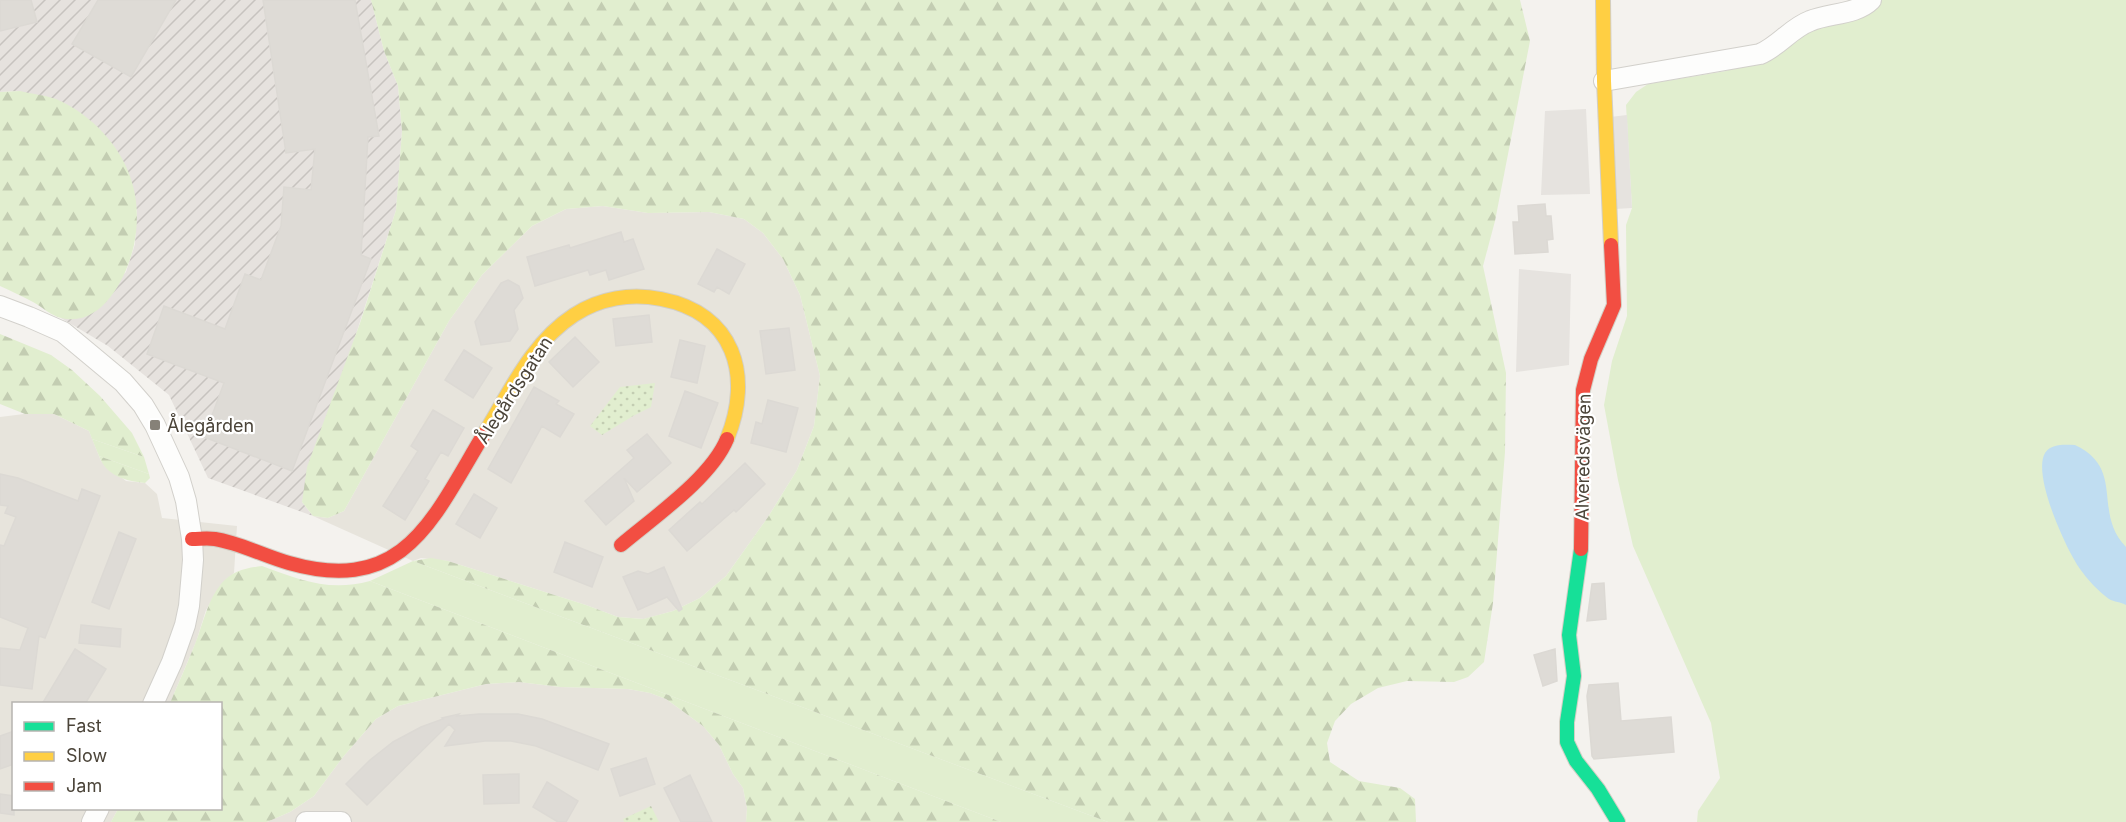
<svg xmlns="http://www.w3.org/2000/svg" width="2126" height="822" viewBox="0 0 2126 822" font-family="Inter,sans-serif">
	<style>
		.residential { fill: #e7e4dc }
		.industrial { fill: url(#industrial-furrows) }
		.grass { fill: #e1eecf }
		.forest { fill: url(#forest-firs) }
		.park { fill: url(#park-dots) }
		.parking { fill: #e6e3df }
		.water { fill: #c0ddf1 }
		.building { fill: #dedbd6; stroke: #dcd9d4; stroke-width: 1.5 }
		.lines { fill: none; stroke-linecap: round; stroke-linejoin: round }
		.street-casing { stroke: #d2d0cb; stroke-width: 22 }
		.fast-casing { stroke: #d3cfc5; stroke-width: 16 }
		.slow-casing { stroke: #d3cfc5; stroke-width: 16 }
		.jam-casing { stroke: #d3cfc5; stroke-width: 16 }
		.street { stroke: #fdfdfc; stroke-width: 20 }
		.fast { stroke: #16e098; stroke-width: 14 }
		.slow { stroke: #ffcf43; stroke-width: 14 }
		.jam { stroke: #f24e42; stroke-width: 14 }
		.poi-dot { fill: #868178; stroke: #fff; stroke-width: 2 }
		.labels { text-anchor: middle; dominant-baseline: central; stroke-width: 4.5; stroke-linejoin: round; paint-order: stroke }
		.street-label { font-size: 18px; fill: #4b4439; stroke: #fff }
		.poi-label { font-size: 18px; fill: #4b4439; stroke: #fff; text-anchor: start }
	</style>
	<defs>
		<pattern id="industrial-furrows" width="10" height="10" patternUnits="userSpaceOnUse" patternTransform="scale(1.5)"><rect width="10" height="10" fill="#e6e2de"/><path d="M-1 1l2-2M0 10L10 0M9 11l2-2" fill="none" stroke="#c7c3bf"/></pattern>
		<pattern id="forest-firs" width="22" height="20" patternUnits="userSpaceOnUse" patternTransform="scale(1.5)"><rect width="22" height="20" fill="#e1eecf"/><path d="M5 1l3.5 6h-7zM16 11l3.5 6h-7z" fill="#c3cdb2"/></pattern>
		<pattern id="park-dots" width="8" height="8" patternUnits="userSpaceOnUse" patternTransform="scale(1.5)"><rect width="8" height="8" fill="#e1eecf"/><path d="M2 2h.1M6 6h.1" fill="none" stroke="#c3cdb2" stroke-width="1.8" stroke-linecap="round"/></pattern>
	</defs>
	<rect width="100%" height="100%" fill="#f4f2ee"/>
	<path class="residential" d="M603 206 648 213 709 212 744 219 763 233 783 259 800 295 820 376 814 426 797 470 768 517 726 576 700 598 673 611 644 619 618 617 586 605 448 561 421 558 413 561 313 516 328 518 344 511 449 321 482 275 532 226 566 209Z
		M32 413 54 414 89 431 101 461 126 481 145 483 157 494 162 518 237 526 234 573 221 585 206 610 196 642 170 703 14 704V808L118 809 111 822H0V417Z
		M519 682 560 687 628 689 650 693 666 699 703 726 719 745 733 774 743 788 747 808 746 822H267L290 812 314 796 343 757 376 719 398 706 486 684Z"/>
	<path class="industrial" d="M0 0H371L384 51 398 86 402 131 396 210 302 502 313 516 208 478 169 395 108 346 61 318H77L126 272 135 244 137 210 20 91 0 92Z"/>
	<path class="grass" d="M1879 0H2126V822H1697L1698 811 1720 778 1711 723 1633 546 1618 480 1604 405 1612 361 1627 316 1626 225 1632 208 1626 105 1636 92 1648 84 1726 71 1772 55 1795 35Z
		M92 439 144 457 149 474 99 456Z
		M413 561 1108 822H1001L370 581Z"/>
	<path class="forest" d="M371 0H1520L1530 41 1495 221 1483 266 1506 373 1505 452 1493 603 1484 662 1468 677 1454 682 1407 681 1378 688 1351 704 1335 721 1327 743 1330 762 1359 781 1400 788 1415 799 1416 822H1108L413 561 431 558 448 561 586 605 618 617 643 619 673 611 700 598 726 576 768 517 797 470 814 426 820 376 800 295 783 259 763 233 744 219 709 212 648 213 603 206 566 209 532 226 482 275 449 321 344 511 328 518 313 516 302 502 307 467 360 323 396 210 402 131 398 86 384 51Z
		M20 91C31 94 45 95 56 99 91 114 124 148 133 186 138 204 138 226 134 245 127 277 102 328 61 318 52 316 42 307 33 302 22 296 11 291 0 286V92Z
		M0 334 51 355 72 370 100 396 132 433 144 457 92 439 89 431 54 414H25L0 404Z
		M99 456 149 474 150 478 145 483C126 481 106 476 99 456Z
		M262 566C300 580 329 592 370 581L1001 822H746L747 808 743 788 733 774 719 745 703 726 666 699 650 693 628 689 560 687 519 682 486 684 398 706 376 719 343 757 314 796 290 812 267 822H111L118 809 220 808V704L170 703C178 684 187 664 195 644 203 624 207 601 221 584 232 571 246 568 262 566Z"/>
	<path class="park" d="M655 383 651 407 633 416 602 435 590 426 620 387Z
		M651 806 659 822H624L623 819Z"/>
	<path class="parking" d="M1586 109 1590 194 1541 195 1545 111Z
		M1627 115 1632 208 1615 209 1610 117Z
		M1519 269 1571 274 1569 365 1516 372Z"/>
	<path class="water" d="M2075 445C2126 469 2092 512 2126 547V605C2121 602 2114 602 2109 599 2099 592 2087 579 2080 569 2066 549 2032 475 2045 453 2052 443 2065 445 2075 445Z"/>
	<path class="building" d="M0 0H31L37 22 0 31Z
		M98 0H176L131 77 72 44Z
		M263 0H355L379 136 368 137 361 255 371 259 292 471 204 437 224 383 147 354 164 306 225 329 245 274 261 280 281 226 284 187 311 190 315 149 286 153Z
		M1545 204 1546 216H1551L1553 239 1547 240 1548 252 1515 254 1513 222H1519L1518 206Z
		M621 232 624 242 633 239 644 269 609 280 606 270 590 275 588 270 535 286 527 257 569 245 570 248Z
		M717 249 745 264 729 294 717 287 714 292 698 284Z
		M508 280 519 286 523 298 514 310 518 329 510 341 481 345 475 322 501 283Z
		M649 315 652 342 616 346 613 319Z
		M789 328 795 370 766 374 760 331Z
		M575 337 599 362 573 387 549 362Z
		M680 340 705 346 697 383 671 377Z
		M464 350 492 368 473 398 445 380Z
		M534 387 559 401 556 404 574 414 560 437 542 426 511 483 488 469Z
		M685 391 718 403 701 448 669 436Z
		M768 400 798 408 786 452 751 443 756 422 762 424Z
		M433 410 464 428 448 456 441 452 425 479 429 481 405 520 383 506 418 451 411 446Z
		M647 434 671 463 637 492 624 478 634 501 606 525 585 501 634 458 627 450Z
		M745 463 765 484 736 512 734 510 687 551 669 530 700 502 702 504Z
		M0 474 18 478 78 501 82 489 100 496 45 638 39 636 32 689 0 685V648L20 650 28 628 0 617V545L4 546 16 517 5 513 8 506 0 505Z
		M474 494 497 508 480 538 456 524Z
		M119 532 136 539 109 609 92 602Z
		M565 542 603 557 592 587 554 572Z
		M664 567 682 609 679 611 667 597 638 610 623 577 638 571 648 574Z
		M1604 583 1606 619 1587 621 1592 584Z
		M81 625 121 629 120 647 79 643Z
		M75 649 106 669 85 704H42Z
		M1555 649 1557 681 1543 686 1534 655Z
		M1618 683 1621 721 1671 717 1674 752 1594 759 1592 756 1587 696 1589 685Z
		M459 714 457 716 479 714H518L542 719 609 744 598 770 536 746 511 741H485L445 746 455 730 449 724 367 805 346 784 370 760 393 742 421 727 443 719 442 718Z
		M14 731V764L0 769V736Z
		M646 758 655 784 620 796 611 769Z
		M519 774V803L484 804 483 775Z
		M690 775 712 822H681L664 788Z
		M547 782 578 801 566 822H558L533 807Z
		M0 794 14 796V815L0 813Z"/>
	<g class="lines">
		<defs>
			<path id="street" d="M1604 81 1760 54C1779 46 1791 28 1810 21 1829 13 1856 15 1871 0
				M0 306 29 317 63 332 123 382 143 405 155 425 179 477 186 501 192 539 193 560 189 606 185 625 172 662 153 704
				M92 822 99 808
				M306 822H341"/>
			<path id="fast" d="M1581 549 1569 635 1574 676 1567 722V742L1576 761 1598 789 1618 822"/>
			<path id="slow" d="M1603 0 1604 81 1611 245
				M484 434C510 392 531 343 574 315 600 298 631 293 661 299 734 313 753 375 727 439"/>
			<path id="jam" d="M192 539C200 539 207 538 215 539 240 543 264 556 289 563 405 596 433 518 484 434
				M621 545C654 517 711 478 727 439
				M1581 549 1583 390 1591 359 1614 305 1611 245"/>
		</defs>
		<use href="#street" class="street-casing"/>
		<use href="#fast" class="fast-casing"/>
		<use href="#slow" class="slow-casing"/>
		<use href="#jam" class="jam-casing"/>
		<use href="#street" class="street"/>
		<use href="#fast" class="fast"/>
		<use href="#slow" class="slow"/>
		<use href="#jam" class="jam"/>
	</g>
	<rect class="poi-dot" x="149" y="419" width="12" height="12" rx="3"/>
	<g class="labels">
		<g class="street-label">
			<text transform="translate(514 390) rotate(-57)">Ålegårdsgatan</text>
			<text transform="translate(1583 457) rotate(-89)">Alveredsvägen</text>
		</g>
		<g class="poi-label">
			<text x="167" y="425">Ålegården</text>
		</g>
	</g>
	<rect x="12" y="702" width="210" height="108" fill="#ffffff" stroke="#b7b4b0" stroke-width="1.5"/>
	<rect x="24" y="722" width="30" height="9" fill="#16e098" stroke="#b7b4b0" stroke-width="1.5"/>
	<text x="66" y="732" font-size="18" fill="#4b4439">Fast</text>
	<rect x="24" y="752" width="30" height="9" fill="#ffcf43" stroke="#b7b4b0" stroke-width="1.5"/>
	<text x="66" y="762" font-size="18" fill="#4b4439">Slow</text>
	<rect x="24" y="782" width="30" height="9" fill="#f24e42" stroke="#b7b4b0" stroke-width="1.5"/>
	<text x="66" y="792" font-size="18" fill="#4b4439">Jam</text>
</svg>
